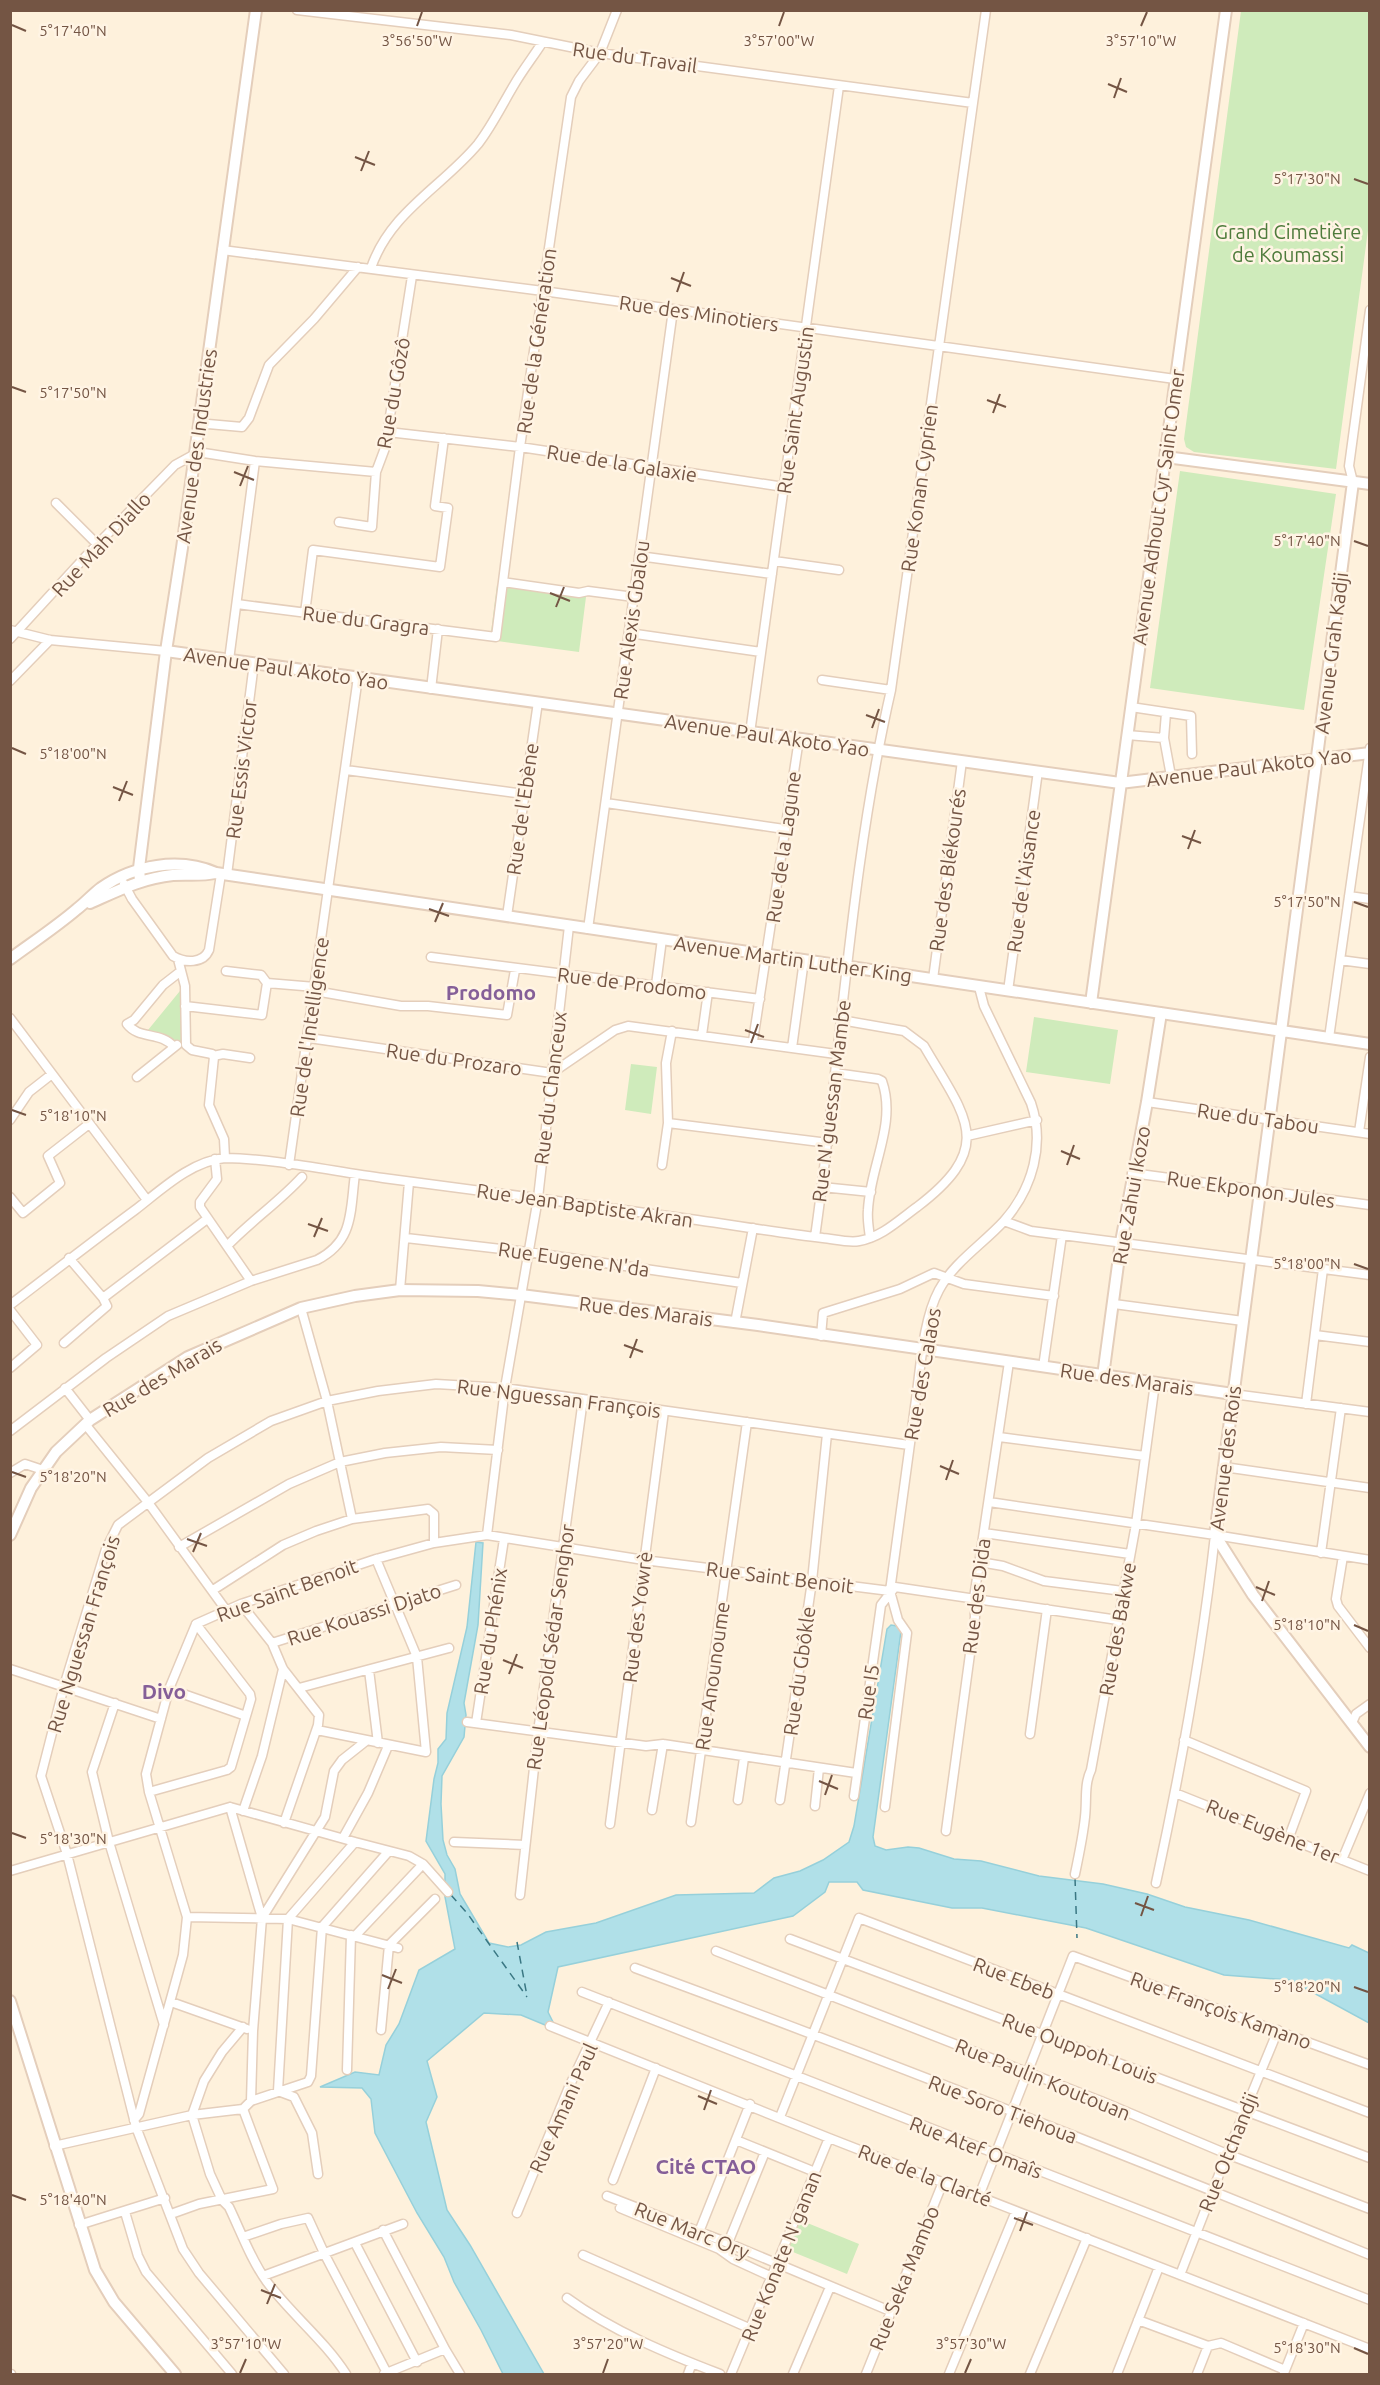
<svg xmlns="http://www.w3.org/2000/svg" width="1380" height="2385" viewBox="0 0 1380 2385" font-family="Ubuntu,sans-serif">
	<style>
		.green { fill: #cfebbb }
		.water { fill: #b0e0e8; stroke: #96d0da; stroke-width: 1.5 }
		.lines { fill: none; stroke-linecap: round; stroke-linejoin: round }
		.ferry { stroke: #3a7783; stroke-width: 1.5; stroke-dasharray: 8 6; stroke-linecap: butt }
		.minor-casing { stroke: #e4cebb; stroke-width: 11 }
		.tertiary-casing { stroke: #e4cebb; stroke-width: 14 }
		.minor { stroke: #fff; stroke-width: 8 }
		.tertiary { stroke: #fff; stroke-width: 10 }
		.ticks { fill: none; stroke: #745544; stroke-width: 2 }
		.labels { text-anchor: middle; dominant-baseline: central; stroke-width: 5; stroke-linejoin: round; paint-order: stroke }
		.street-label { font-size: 20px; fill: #745544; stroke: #fff4e4 }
		.park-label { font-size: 20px; fill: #4e7b3b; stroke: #fff4e4 }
		.neighbourhood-label { font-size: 21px; font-weight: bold; fill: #855f98; stroke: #fff4e4 }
		.ticks-label { font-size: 15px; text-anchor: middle; fill: #745544; stroke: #fff4e4; stroke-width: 5; stroke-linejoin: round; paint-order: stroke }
	</style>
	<rect width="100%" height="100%" fill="#fef1dc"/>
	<path class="green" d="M1241 11H1369V223L1336 469 1194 452 1186 447 1184 439Z
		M1180 471 1336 494 1304 710 1150 688Z
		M497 585 586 597 579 652 490 640Z
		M184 986 183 1043 148 1030Z
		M1034 1017 1118 1030 1110 1084 1026 1072Z
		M631 1064 657 1067 651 1114 625 1110Z
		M800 2220 859 2244 847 2274 788 2250Z"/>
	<path class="water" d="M476 1542 483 1543 478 1625 464 1703 466 1715 464 1737 442 1776 441 1804 443 1840 447 1855 455 1869 460 1894 489 1943 508 1947 521 1945 546 1932 596 1923 676 1895 754 1893 774 1878 800 1871 823 1860 849 1842 854 1826 887 1629 891 1625 897 1626 901 1631 873 1837 875 1846 886 1850 908 1847 919 1848 954 1859 981 1861 1039 1876 1103 1884 1147 1894 1185 1907 1249 1920 1349 1948 1352 1945 1369 1953V2023L1290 1980 1224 1975 1086 1928 982 1908H952L863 1890 857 1882H829L825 1892 793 1916 558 1967 548 2012 554 2024 545 2025 521 2015 484 2013 427 2061 437 2097 426 2122 447 2210 470 2245 544 2374H503L481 2330 454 2282 444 2257 417 2213 375 2133 371 2099 362 2088 320 2087 355 2072 379 2075 386 2045 399 2024 419 1970 455 1949 445 1897V1874L426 1841 434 1779 438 1763V1749L446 1739 447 1713 467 1627Z"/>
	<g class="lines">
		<path class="ferry" d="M1075 1878 1077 1938
			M451 1895 467 1913 527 1997
			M517 1942 527 1996"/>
		<defs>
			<path id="minor" d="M297 10 511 35 600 53 973 103
				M222 250 543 291 1175 379
				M371 268C390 212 442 187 478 144 492 126 502 105 514 85 522 71 533 57 542 43
				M199 428 208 424 242 427 249 418 269 365 314 319 358 267
				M388 432 520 447 784 487
				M1353 482 1349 466 1370 310
				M56 503 98 545
				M339 522 372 527 376 472
				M639 556 772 574
				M774 561 839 570
				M503 582 579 593 588 591 634 597
				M237 604 496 637 520 447 571 97 579 81 600 53 617 10
				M305 613 313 550 440 567 448 508 435 506 444 438
				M10 630 50 640 166 651
				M629 633 761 652
				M10 639 87 555 175 465 195 454 204 453 255 461 376 472 385 448 412 276
				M229 660 255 461
				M822 680 891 690
				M10 681 50 640
				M431 689 438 629
				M1131 707 1191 716 1192 754
				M1166 713 1164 738 1171 776
				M750 733 839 86
				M1127 735 1164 738
				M346 770 524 794
				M606 803 784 829
				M227 875 254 663
				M124 884 132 899 173 956C185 963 203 964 209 950L221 874
				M1349 896 1370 899
				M507 916 538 702
				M588 929 673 310
				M431 957 760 999
				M178 959 185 986 186 1045 192 1050 212 1054 214 1057 209 1105 224 1139 225 1158
				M1340 960 1370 964
				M226 971 261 975 267 983
				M933 979 962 761
				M656 985 662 939
				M315 991 401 1006H428L507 1015 515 970
				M1008 991 1038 771
				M185 1006 262 1015 267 983 315 987
				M10 1018 147 1200
				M702 1035 708 992
				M309 1038 552 1073 615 1030 628 1026 836 1054
				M1329 1038 1370 748
				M753 1041 799 739
				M174 1047C161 1031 139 1040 127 1024L134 1020 163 985 181 971
				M792 1048 804 960
				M213 1056 223 1054 250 1058
				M835 1073 878 1079 882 1081C897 1124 870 1166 868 1210 867 1219 869 1229 870 1238
				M137 1077 177 1045
				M1147 1102 1370 1134
				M10 1120 29 1092 52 1074
				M668 1123 828 1143
				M1359 1132 1370 1057
				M967 1136 1037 1120
				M215 1159 217 1179 200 1202V1207L251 1281
				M289 1165 358 677
				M662 1165 668 1123 666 1063 672 1031
				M1132 1173 1370 1205
				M822 1187 871 1192
				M10 1197 23 1213 60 1183 48 1156 89 1124
				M1004 1221 1031 1231 1370 1275
				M815 1237C841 1055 850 869 891 690L986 10
				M406 1238 528 1252 742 1283
				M228 1245C251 1221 279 1202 302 1177
				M400 1290 409 1182
				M103 1298 207 1219
				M1114 1304 1243 1321
				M10 1305C52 1273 93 1241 135 1210 161 1190 191 1161 225 1158 278 1159 331 1171 383 1178 488 1192 592 1205 697 1220 739 1226 781 1233 823 1238 834 1239 848 1243 859 1241 882 1237 899 1220 917 1207 997 1146 966 1118 924 1046L904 1031 841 1020
				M301 1308 327 1401 352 1519
				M10 1310 37 1345 10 1368
				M735 1323 753 1228
				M1315 1335 1370 1342
				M821 1336 823 1313 900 1289 934 1273 964 1284 1054 1296
				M64 1343 107 1306 103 1298 69 1258
				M1043 1367 1062 1235
				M65 1388 90 1420
				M1233 1394 1370 1412
				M1306 1404 1323 1269
				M85 1424 147 1501 226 1610
				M10 1431 106 1358 168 1316 251 1281 317 1260C354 1241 350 1212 355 1174
				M999 1437 1145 1456
				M1224 1467 1370 1488
				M10 1473 25 1464 43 1470
				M989 1502 1215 1535 1370 1560
				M984 1533 1130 1554
				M487 1535 505 1388 538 1198 569 926
				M179 1547 289 1484 340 1462 385 1453 441 1447 498 1450
				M1321 1553 1341 1408
				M1343 1556 1336 1599 1338 1606 1370 1648
				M980 1562 1003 1566 1044 1581 1123 1591
				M213 1590 283 1545 316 1531 352 1519 428 1509 434 1514V1543
				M241 1604 272 1643 283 1669 319 1715 318 1725 284 1823
				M272 1643 456 1585
				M10 1669 161 1719
				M369 1670 378 1743
				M299 1688 449 1648
				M169 1689 246 1716
				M115 1703 92 1772 109 1842 164 2025
				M467 1722 646 1746 663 1744 856 1773
				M476 1723 504 1539
				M1352 1723 1356 1714 1370 1704
				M317 1730 426 1752 417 1657 376 1559
				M1030 1734 1047 1609
				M1184 1740 1306 1791 1289 1837
				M149 1792 227 1770 231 1767 251 1699 250 1694 196 1624
				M1175 1793 1370 1871
				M854 1796 881 1605 895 1587 1118 1620
				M738 1800 744 1758
				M780 1800 812 1581 827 1434
				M815 1806 819 1768
				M230 1807 262 1918
				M885 1807 907 1633 898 1620 890 1591C899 1525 908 1459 917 1392 921 1361 924 1318 939 1290 954 1262 983 1244 1004 1221 1033 1188 1045 1144 1031 1103L984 1006 979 987
				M652 1810 663 1744
				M243 1811 262 1756 283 1669
				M691 1822 747 1422
				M610 1824 664 1411
				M946 1831 975 1617 974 1598 1009 1362
				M343 1838 368 1793 388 1746
				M355 1842 409 1856 423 1864 448 1892
				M454 1842 525 1845
				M1342 1860 1370 1793
				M10 1871 230 1807 355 1842 288 1919 278 2091 294 2097 312 2133 318 2174
				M1075 1874C1079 1855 1083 1836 1085 1817 1087 1799 1084 1785 1091 1770L1136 1524 1155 1383
				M1156 1883C1181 1768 1202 1652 1215 1535
				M520 1895 538 1732 583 1399
				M187 1917 288 1919 398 1948
				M355 1936 423 1864
				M790 1939 1370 2158
				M716 1951 1101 2101 1227 2154 1370 2209
				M635 1968C882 2059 1126 2155 1370 2255
				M582 1992 1370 2300
				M171 2002 247 2029
				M550 2026 829 2138 1370 2349
				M243 2027 222 2052 204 2081 192 2115 210 2174 222 2200 229 2207C241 2232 251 2260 267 2282 292 2315 324 2340 346 2374
				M381 2030 389 1945 435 1899
				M347 2070 351 1935
				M251 2101 253 2031 262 1918 325 1817 334 1771 342 1760 366 1741
				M780 2117 859 1918 1370 2113
				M134 2120 139 2114 183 1955 187 1917 149 1792 146 1774 169 1689 196 1624 241 1604 376 1559 434 1543 487 1535 644 1560 890 1591
				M736 2140 815 2172
				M54 2146 192 2115 243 2109 251 2101 308 2082 311 2076 322 1927 388 1852
				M613 2180 656 2068
				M607 2196 728 2243 890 2311
				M979 2196 1073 1956 1370 2065
				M620 2208 719 2249 733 2259 772 2277
				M125 2212 138 2256 146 2272 232 2374
				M517 2213 569 2087 609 2002
				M171 2214 199 2204 273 2189 243 2109
				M79 2225 165 2198
				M383 2230 445 2349 384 2374
				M699 2232 750 2104
				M243 2237 281 2224 308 2218 325 2255 387 2373
				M355 2243 417 2362
				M728 2243 765 2152
				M583 2255 751 2329
				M1180 2275 1227 2154 1278 2030
				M263 2276 403 2224
				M567 2298C612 2331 668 2354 720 2374
				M1138 2320 1208 2346 1221 2343 1285 2370
				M445 2349 460 2374
				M1284 2373 1304 2323
				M10 2374H11
				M284 2374 199 2273 183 2249 136 2127 67 1854 41 1776 64 1686 106 1549 118 1525 208 1458 271 1421 327 1401 378 1391 436 1384 505 1388 909 1445
				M688 2374 692 2363
				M731 2374 829 2138
				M793 2374 830 2287
				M866 2374 943 2182
				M949 2374 1016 2211
				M1030 2374 1087 2238
				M1117 2374 1159 2267
				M1197 2374 1208 2346"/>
			<path id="tertiary" d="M1166 457 1370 484
				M1353 482 1215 1535 1253 1595 1370 1747
				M166 651 1120 783 1370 753
				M140 881 139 868 166 651 182 548 256 10
				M90 903C117 891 142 878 173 875 188 874 201 876 215 873
				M10 959C33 942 56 927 77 909 86 902 93 894 101 888 134 865 179 857 216 873L1370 1044
				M1091 1003 1226 10
				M1103 1376 1121 1242 1147 1102 1161 1013
				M10 1535 31 1488 56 1452 90 1420 188 1357 301 1308 355 1296 400 1290 478 1291 521 1295 758 1325 1233 1394
				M10 2001 95 2270 114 2302 175 2374"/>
		</defs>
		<use href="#minor" class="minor-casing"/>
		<use href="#tertiary" class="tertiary-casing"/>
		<use href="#minor" class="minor"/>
		<use href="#tertiary" class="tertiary"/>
	</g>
	<path class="ticks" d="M12 25 26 31M417 26 422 12M779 26 784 12M1141 26 1147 12M1108 84 1127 92M1114 98 1121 78M355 157 375 165M361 171 369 151M1354 179 1368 184M671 278 691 286M677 292 684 272M12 387 26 392M987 400 1006 407M993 413 1000 394M234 472 254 480M240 486 248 466M1354 541 1368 546M550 593 570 601M556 607 564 587M866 715 885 722M872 728 879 709M12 748 26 754M113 787 133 795M119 801 127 781M1182 836 1201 843M1188 849 1195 830M1354 902 1368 907M429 909 449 916M435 922 443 903M745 1030 764 1037M751 1043 758 1024M12 1110 26 1115M1061 1151 1080 1159M1067 1165 1074 1145M308 1224 328 1231M314 1237 322 1218M1354 1264 1368 1269M624 1345 643 1352M630 1358 637 1339M940 1466 959 1474M12 1472 26 1477M946 1480 953 1460M187 1539 207 1546M193 1552 201 1533M1256 1587 1275 1595M1262 1601 1269 1581M1354 1625 1368 1631M503 1660 523 1668M509 1674 517 1654M819 1781 838 1789M825 1795 832 1775M12 1833 26 1838M1135 1903 1154 1910M1141 1916 1148 1896M382 1975 402 1983M1354 1987 1368 1992M388 1989 396 1969M698 2096 717 2104M704 2110 711 2090M12 2195 26 2200M1014 2218 1033 2225M1020 2231 1027 2212M261 2290 281 2298M267 2304 275 2284M1354 2348 1368 2354M240 2373 246 2359M603 2373 608 2359M965 2373 971 2359"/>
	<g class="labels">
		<g class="street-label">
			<text transform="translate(635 57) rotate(8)">Rue du Travail</text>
			<text transform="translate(699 313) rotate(8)">Rue des Minotiers</text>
			<text transform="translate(536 341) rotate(-82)">Rue de la Génération</text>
			<text transform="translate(393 393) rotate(-80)">Rue du Gôzô</text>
			<text transform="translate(795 410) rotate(-82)">Rue Saint Augustin</text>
			<text transform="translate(196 446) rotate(-82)">Avenue des Industries</text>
			<text transform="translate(622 463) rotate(9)">Rue de la Galaxie</text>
			<text transform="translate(919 488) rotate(-82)">Rue Konan Cyprien</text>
			<text transform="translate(1158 507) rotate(-82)">Avenue Adhout Cyr Saint Omer</text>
			<text transform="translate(101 544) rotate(-47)">Rue Mah Diallo</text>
			<text transform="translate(366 620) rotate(7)">Rue du Gragra</text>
			<text transform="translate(631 620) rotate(-82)">Rue Alexis Gbalou</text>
			<text transform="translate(1331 653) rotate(-83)">Avenue Grah Kadji</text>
			<text transform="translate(286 668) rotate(8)">Avenue Paul Akoto Yao</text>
			<text transform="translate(767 735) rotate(8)">Avenue Paul Akoto Yao</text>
			<text transform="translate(1249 767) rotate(-7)">Avenue Paul Akoto Yao</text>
			<text transform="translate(241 769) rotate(-83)">Rue Essis Victor</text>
			<text transform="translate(522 809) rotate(-82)">Rue de l'Ebène</text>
			<text transform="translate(783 847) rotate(-82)">Rue de la Lagune</text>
			<text transform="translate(947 870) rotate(-82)">Rue des Blékourés</text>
			<text transform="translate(1023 881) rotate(-82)">Rue de l'Aisance</text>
			<text transform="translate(793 959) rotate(8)">Avenue Martin Luther King</text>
			<text transform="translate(632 983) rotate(7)">Rue de Prodomo</text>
			<text transform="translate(309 1027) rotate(-82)">Rue de l'Intelligence</text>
			<text transform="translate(454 1059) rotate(8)">Rue du Prozaro</text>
			<text transform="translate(550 1088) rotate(-83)">Rue du Chanceux</text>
			<text transform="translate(831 1101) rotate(-83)">Rue N'guessan Mambe</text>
			<text transform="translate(1258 1118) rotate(8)">Rue du Tabou</text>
			<text transform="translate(1251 1189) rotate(8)">Rue Ekponon Jules</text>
			<text transform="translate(1131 1195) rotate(-80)">Rue Zahui Ikozo</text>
			<text transform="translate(585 1205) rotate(8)">Rue Jean Baptiste Akran</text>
			<text transform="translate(574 1259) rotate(8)">Rue Eugene N'da</text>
			<text transform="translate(646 1311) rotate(7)">Rue des Marais</text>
			<text transform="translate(922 1374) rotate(-80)">Rue des Calaos</text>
			<text transform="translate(162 1377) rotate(-31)">Rue des Marais</text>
			<text transform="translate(1127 1379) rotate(8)">Rue des Marais</text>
			<text transform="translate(559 1398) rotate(7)">Rue Nguessan François</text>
			<text transform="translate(1225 1458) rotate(-83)">Avenue des Rois</text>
			<text transform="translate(780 1577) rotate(7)">Rue Saint Benoit</text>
			<text transform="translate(287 1590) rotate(-20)">Rue Saint Benoit</text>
			<text transform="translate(976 1596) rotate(-83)">Rue des Dida</text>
			<text transform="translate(364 1614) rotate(-18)">Rue Kouassi Djato</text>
			<text transform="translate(637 1617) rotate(-83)">Rue des Yowrè</text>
			<text transform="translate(1117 1629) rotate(-80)">Rue des Bakwe</text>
			<text transform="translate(490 1631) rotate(-81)">Rue du Phénix</text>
			<text transform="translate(83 1634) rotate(-73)">Rue Nguessan François</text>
			<text transform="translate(550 1647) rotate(-82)">Rue Léopold Sédar Senghor</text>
			<text transform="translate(799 1671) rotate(-82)">Rue du Gbôkle</text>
			<text transform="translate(712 1676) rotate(-82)">Rue Anounoume</text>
			<text transform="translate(868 1692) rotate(-82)">Rue I5</text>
			<text transform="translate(1273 1831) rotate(22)">Rue Eugène 1er</text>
			<text transform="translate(1014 1978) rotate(21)">Rue Ebeb</text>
			<text transform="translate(1221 2010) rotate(20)">Rue François Kamano</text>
			<text transform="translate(1080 2048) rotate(21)">Rue Ouppoh Louis</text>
			<text transform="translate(1043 2079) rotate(22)">Rue Paulin Koutouan</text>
			<text transform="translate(563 2108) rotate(-66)">Rue Amani Paul</text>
			<text transform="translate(1003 2109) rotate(21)">Rue Soro Tiehoua</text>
			<text transform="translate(976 2147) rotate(21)">Rue Atef Omaîs</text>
			<text transform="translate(1228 2152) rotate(-68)">Rue Otchandji</text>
			<text transform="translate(925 2175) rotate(21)">Rue de la Clarté</text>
			<text transform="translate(692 2230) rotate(22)">Rue Marc Ory</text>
			<text transform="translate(781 2256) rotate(-68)">Rue Konate N'ganan</text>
			<text transform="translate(904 2278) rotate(-68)">Rue Seka Mambo</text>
		</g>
		<g class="park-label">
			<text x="1288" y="231">Grand Cimetière<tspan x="1288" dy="23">de Koumassi</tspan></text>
		</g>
		<g class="neighbourhood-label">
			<text x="491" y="992">Prodomo</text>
			<text x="164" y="1691">Divo</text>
			<text x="706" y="2166">Cité CTAO</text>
		</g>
	</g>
	<g class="ticks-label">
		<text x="73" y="36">5°17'40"N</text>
		<text x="417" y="46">3°56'50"W</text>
		<text x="779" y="46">3°57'00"W</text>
		<text x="1141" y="46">3°57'10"W</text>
		<text x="1307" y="184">5°17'30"N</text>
		<text x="73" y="398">5°17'50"N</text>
		<text x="1307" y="546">5°17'40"N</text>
		<text x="73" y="759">5°18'00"N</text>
		<text x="1307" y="907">5°17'50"N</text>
		<text x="73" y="1121">5°18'10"N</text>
		<text x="1307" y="1269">5°18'00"N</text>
		<text x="73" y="1482">5°18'20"N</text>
		<text x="1307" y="1630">5°18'10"N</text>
		<text x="73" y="1844">5°18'30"N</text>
		<text x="1307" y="1992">5°18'20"N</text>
		<text x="73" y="2205">5°18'40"N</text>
		<text x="246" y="2349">3°57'10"W</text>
		<text x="608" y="2349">3°57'20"W</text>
		<text x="971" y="2349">3°57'30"W</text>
		<text x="1307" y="2353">5°18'30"N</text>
	</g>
	<rect width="1380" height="2385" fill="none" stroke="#745544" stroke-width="24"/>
</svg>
